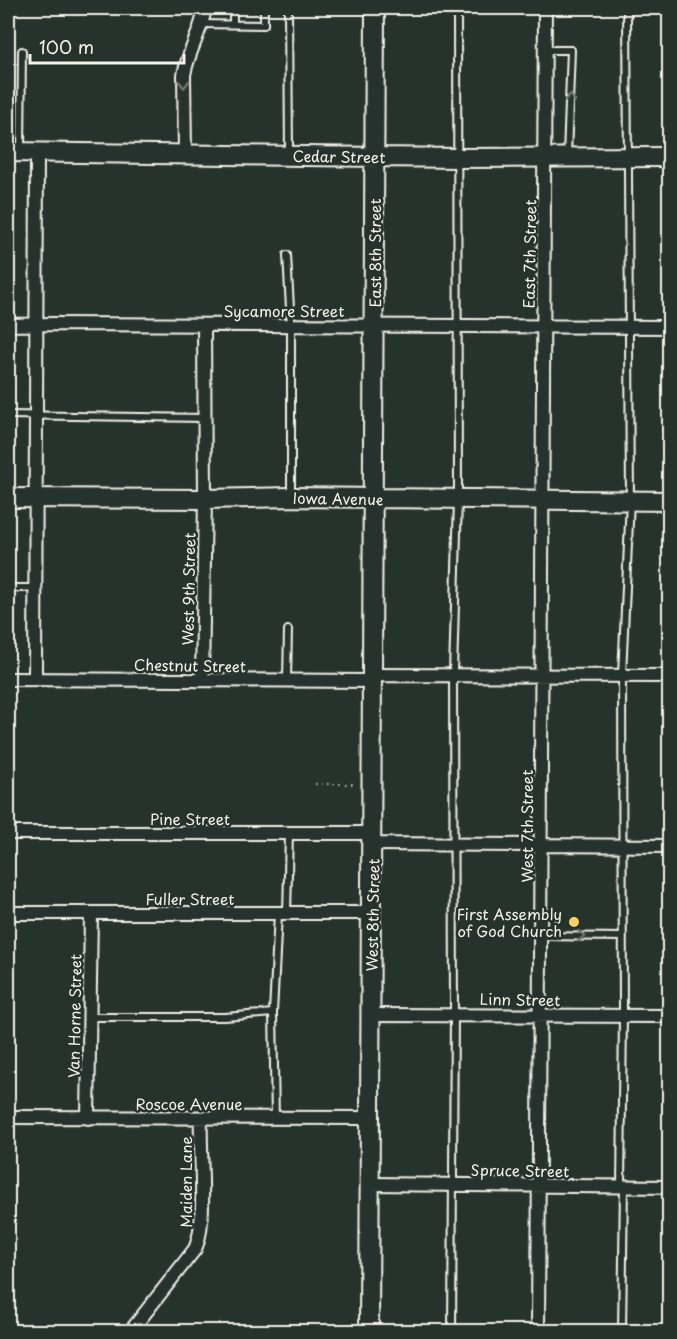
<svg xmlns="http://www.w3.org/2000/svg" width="677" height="1339" viewBox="0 0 677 1339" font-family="'Playpen Sans',sans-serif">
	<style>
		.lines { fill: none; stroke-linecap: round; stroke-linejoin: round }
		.lane-casing { stroke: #f4f1e8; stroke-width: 10 }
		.street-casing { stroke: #f4f1e8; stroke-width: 16 }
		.secondary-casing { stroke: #f4f1e8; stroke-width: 22 }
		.path { stroke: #f4f1e8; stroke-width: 1.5; stroke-dasharray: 1.5 4.5; stroke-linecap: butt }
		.lane { stroke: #26332d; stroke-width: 6 }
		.street { stroke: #26332d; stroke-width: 12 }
		.secondary { stroke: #26332d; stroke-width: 18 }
		.oneway { stroke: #6e766e }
		.poi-dot { fill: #ffd166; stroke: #26332d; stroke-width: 2 }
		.labels { text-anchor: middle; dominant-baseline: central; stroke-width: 5; stroke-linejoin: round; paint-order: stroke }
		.street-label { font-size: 15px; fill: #f4f1e8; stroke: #26332d }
		.poi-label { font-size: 15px; fill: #f4f1e8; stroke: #26332d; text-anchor: end }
	</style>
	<rect width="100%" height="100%" fill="#26332d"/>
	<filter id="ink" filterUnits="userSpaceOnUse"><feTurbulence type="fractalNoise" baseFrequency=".0167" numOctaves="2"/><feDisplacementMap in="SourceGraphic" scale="12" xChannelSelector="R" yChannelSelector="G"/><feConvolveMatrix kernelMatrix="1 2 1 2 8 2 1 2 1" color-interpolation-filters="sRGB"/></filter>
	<g filter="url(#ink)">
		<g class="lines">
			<defs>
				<path id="lane" d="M288 8 289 154
					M201 24 264 25V8
					M233 24V8
					M544 50H571L567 156
					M21 151 22 51
					M287 255 291 326V496
					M8 415 205 418
					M8 588H35
					M287 680 288 630
					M287 913 289 833
					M540 936 623 937
					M90 1017H225L273 1013
					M275 1118 273 1013 278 913
					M621 1186 623 1016 622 675 630 500 627 8
					M452 1332 454 1014 453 674 458 499 457 8
					M622 1332 624 1186"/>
				<path id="street" d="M185 153 184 75C188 51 202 31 205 8
					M8 325 53 324 670 327
					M372 675 670 676
					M8 679 372 681
					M35 679 37 152
					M202 679 205 499 204 325
					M8 833H372
					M372 844 670 846
					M8 913H372
					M371 1015 670 1016
					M8 1117 370 1118
					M88 1118 91 914
					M370 1184 670 1187
					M130 1332 195 1249C208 1220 199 1152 201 1118
					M538 1332 545 8"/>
				<path id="secondary" d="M8 152 457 158 670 157
					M8 498 205 499 291 497 670 501
					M369 1332 375 8"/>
			</defs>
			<use href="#lane" class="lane-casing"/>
			<use href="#street" class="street-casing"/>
			<use href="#secondary" class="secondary-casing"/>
			<path class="path" d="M315 784H356"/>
			<use href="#lane" class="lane"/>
			<use href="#street" class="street"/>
			<use href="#secondary" class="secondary"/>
		</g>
		<defs><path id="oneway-chevron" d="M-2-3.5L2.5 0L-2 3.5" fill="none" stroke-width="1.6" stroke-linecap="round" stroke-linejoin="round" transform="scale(1.5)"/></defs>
		<g class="oneway">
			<use href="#oneway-chevron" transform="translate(184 84) rotate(90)"/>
			<use href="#oneway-chevron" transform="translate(570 98) rotate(-88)"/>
			<use href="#oneway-chevron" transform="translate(581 936)"/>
		</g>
	</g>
	<circle class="poi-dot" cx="574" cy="922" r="6"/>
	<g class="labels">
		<g class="street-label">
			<text transform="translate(339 156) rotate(1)">Cedar Street</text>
			<text transform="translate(374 253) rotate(-90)">East 8th Street</text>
			<text transform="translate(529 254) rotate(-89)">East 7th Street</text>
			<text x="284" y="310">Sycamore Street</text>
			<text transform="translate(338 498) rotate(1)">Iowa Avenue</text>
			<text transform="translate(188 589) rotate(-89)">West 9th Street</text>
			<text transform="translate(190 665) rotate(1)">Chestnut Street</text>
			<text x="190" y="818">Pine Street</text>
			<text transform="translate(526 826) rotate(-90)">West 7th Street</text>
			<text x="190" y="898">Fuller Street</text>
			<text transform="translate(372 915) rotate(-89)">West 8th Street</text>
			<text transform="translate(520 999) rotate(1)">Linn Street</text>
			<text transform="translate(74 1016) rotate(-89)">Van Horne Street</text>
			<text x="189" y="1103">Roscoe Avenue</text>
			<text transform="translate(520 1170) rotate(1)">Spruce Street</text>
			<text transform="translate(185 1182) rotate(-90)">Maiden Lane</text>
		</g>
		<g class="poi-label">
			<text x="562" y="913">First Assembly<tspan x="562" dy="17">of God Church</tspan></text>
		</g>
	</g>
	<rect width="677" height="1339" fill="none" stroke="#26332d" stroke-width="30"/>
	<rect x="15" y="15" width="647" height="1309" fill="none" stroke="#f4f1e8" stroke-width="2" filter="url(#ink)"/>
	<path d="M30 54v9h154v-9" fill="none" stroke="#f4f1e8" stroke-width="3"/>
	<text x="39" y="54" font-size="18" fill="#f4f1e8" stroke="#26332d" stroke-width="4.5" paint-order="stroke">100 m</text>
</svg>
